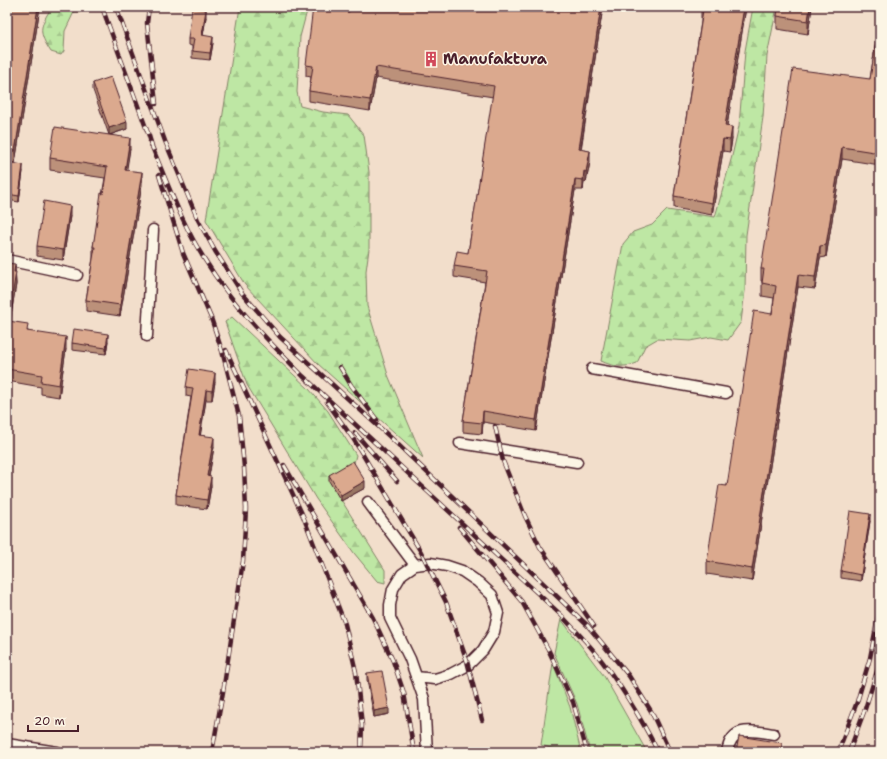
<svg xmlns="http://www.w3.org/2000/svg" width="887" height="759" viewBox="0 0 887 759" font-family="'Shantell Sans',sans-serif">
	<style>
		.built { fill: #f2decb }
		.green { fill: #bee7a4; stroke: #848368 }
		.forest { fill: url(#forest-firs); stroke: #848368 }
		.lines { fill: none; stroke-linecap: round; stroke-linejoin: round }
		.lane-casing { stroke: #4a1f2b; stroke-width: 13 }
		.lane { stroke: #fcf5e5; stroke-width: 10 }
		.rail-casing { stroke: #4a1f2b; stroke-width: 4.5 }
		.rail { stroke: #fcf5e5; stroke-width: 3; stroke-dasharray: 9; stroke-linecap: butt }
		.wall { fill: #bc917a; stroke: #4a1f2b }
		.shaded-wall { fill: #997663; stroke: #4a1f2b }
		.building { fill: #dba98e; stroke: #4a1f2b }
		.labels { text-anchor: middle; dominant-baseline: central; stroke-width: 3; stroke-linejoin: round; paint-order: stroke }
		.poi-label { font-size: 15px; font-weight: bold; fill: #4a1f2b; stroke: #fcf5e5; text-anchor: start }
	</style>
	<defs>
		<pattern id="forest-firs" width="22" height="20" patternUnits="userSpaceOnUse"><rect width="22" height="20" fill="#bee7a4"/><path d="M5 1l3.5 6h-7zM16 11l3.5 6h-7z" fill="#a5c68d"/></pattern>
	</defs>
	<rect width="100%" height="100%" fill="#fcf5e5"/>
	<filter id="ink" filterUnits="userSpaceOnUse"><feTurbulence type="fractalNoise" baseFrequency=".025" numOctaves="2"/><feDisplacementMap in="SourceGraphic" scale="8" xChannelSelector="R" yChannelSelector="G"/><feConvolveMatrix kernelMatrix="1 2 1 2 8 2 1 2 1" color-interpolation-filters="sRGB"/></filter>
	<g filter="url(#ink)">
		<path class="built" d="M7 7H880V752H7Z"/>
		<path class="green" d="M561 619 604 676 647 752H590L577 704 554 653Z
			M553 663 570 707 581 752H559L557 750 541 745Z"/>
		<path class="forest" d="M52 7H86L87 11 74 12 65 31 64 51 61 55 51 52C38 32 39 27 52 7Z
			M240 7H308L300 37 297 92 300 106 323 112 348 115 364 135 369 172V249L366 271 367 306 388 375 423 458 318 364 245 285 206 220Z
			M753 7H777L767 56 763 117 746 235 745 291 741 322 728 340 711 337 690 341 657 339 645 346 637 363C624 368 614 367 601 361L623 244 633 232 652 225 667 210 715 217 732 156 739 126 745 51Z
			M232 317 309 389 328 411 356 455 353 467 330 482 385 570V583L377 581 354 553 316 499 247 385 225 322Z"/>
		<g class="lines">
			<defs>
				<path id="lane" d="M7 260 77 275
					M147 336 153 230
					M592 369 726 393
					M460 443 577 462
					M368 502 415 565
					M416 677 435 679 451 674 468 665 483 650 494 632 498 613 492 595 478 582 462 571 447 566 430 563 415 565 402 574 393 589 390 605V618L410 659 424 699 427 752
					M7 744 57 752
					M727 752C732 724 753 731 774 734"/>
			</defs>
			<use href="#lane" class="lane-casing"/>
			<use href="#lane" class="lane"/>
			<defs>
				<path id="rail" d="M102 7 149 136 152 146
					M116 7 165 141 198 220 215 251 242 293 280 337 390 437 588 626 629 676 651 711 670 752
					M149 7 147 23 156 104
					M150 142C167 182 182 224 205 260 232 304 267 340 303 376L561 615C572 627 584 639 594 651 619 682 640 716 658 752
					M159 175 183 253 211 318 222 351 239 416 244 467 246 509 243 561 223 692 212 752
					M226 350 303 516 345 624 356 672 362 725 361 752
					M340 367 351 385 377 420
					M327 402 354 440 421 552 446 602 467 661 482 720
					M495 426 503 461 525 516 540 547 594 626
					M355 433 397 481
					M284 465 373 618 393 661 404 693 414 752
					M459 527 522 602 548 649 573 702 587 752
					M838 752 857 702 870 658 880 607
					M849 752 865 709 880 662"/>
			</defs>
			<use href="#rail" class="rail-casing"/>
			<use href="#rail" class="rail"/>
		</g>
		<path class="wall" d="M7 7H40L15 163 7 162Z
			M603 7 581 150 590 162 586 182H584L583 190H575L536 431 483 422 482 434 463 432V421L485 282 454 277V266L468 253 493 97 376 78 370 111 309 101V91L311 77 306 76V65L349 12 359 8Z
			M701 7H746L727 126 732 139 730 152 723 151 712 215 674 208V196L701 22Z
			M778 7H812L808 34 777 29V16Z
			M206 17 203 35 213 43 210 60 192 58V46L188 45V39Z
			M880 17V165L842 159 826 257 820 258 815 289 798 287 752 581 707 574V561L772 314 774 298 762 296V281H761V269L870 79Z
			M93 83 127 129 110 135 130 149 126 170 142 184 120 316 86 311V300L93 258V247L105 178 50 170V158L109 135 93 90Z
			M7 162 23 171 19 202 7 200Z
			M70 216 63 260 37 256V246Z
			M7 263 15 272 16 284 10 321 28 331 66 349 59 397 41 394V387L7 381Z
			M108 341 106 354 72 350V343Z
			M215 382 212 400H206L200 435 214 447 209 477 211 486 207 509 176 505V495L191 397 186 396V387Z
			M329 475 365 488 341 501 329 481Z
			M870 521 861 581 841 578V571Z
			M367 673 389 714 374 717 367 680Z"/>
		<path class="shaded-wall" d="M38 7H40L15 163V151Z
			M601 7H603L579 160V149Z
			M744 7H746L725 138V126Z
			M810 7H812L808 34V21Z
			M206 10V17L202 42V35Z
			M213 37V43L210 60V53Z
			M376 67V78L370 111V100Z
			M127 122V129L109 135V128Z
			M732 127V139L730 152V140Z
			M130 138V149L125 181V170Z
			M723 139V151L712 215V203Z
			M842 147V159L826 257V245Z
			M590 151V162L586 182V172Z
			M23 165V171L19 202V196Z
			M584 171V182L583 190V180Z
			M142 172V184L120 316V305Z
			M575 179V190L536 431V420Z
			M70 206V216L63 260V250Z
			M820 246V258L815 289V277Z
			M15 264 16 284 8 333V321Z
			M798 275V287L752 581V569Z
			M108 334V341L106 354V348Z
			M66 337V349L59 397V385Z
			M215 373V382L212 400V391Z
			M206 390V400L199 444V435Z
			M483 411V422L482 434V423Z
			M214 437V447L207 486V476Z
			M211 477V486L207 509V500Z
			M365 481V488L341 501V495Z
			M870 514V521L861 581V575Z
			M389 708V714L374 717V711Z"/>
		<path class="building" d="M7 7H38L15 151 7 150Z
			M313 7 349 12 350 7 359 8V7H601L579 149 590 151 586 172 584 171 583 180 575 179 536 420 483 411 482 423 463 421 487 271 454 266 457 251 468 253 494 86 376 67 370 100 309 91 313 66 306 65Z
			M701 7H744L725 126 732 127 730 140 723 139 712 203 674 196 703 10 701 9Z
			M778 7H810L808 21 777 16Z
			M192 8 206 10 202 35 213 37 210 53 192 51 194 39H188Z
			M880 17V153L842 147 826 245 820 246 815 277 798 275 752 569 707 561 719 485 727 486 754 311 772 314 776 286 762 283 764 269H761L793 69 870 79Z
			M111 77 127 122 109 128 93 83Z
			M55 127 130 138 125 170 142 172 120 305 86 300 95 247H93L101 193 103 194 107 167 50 158Z
			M7 162 23 165 19 196 7 194Z
			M44 201 70 206 63 250 37 246Z
			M7 263 15 264 14 272H16L8 321 28 324 27 331 66 337 59 385 41 382 42 375 7 369Z
			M74 329 108 334 106 348 72 343Z
			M189 369 215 373 212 391 206 390 199 435 214 437 207 476 211 477 207 500 176 495 193 388 186 387Z
			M353 461 365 481 341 495 329 475Z
			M850 511 870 514 861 575 841 571Z
			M382 671 389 708 374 711 367 673Z
			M739 736 782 743 781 752H736Z"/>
	</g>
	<defs>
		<symbol id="building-bare" viewBox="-9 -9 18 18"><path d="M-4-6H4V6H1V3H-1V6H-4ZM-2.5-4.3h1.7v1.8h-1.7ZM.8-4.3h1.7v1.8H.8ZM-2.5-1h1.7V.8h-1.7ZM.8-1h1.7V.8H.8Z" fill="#d1495b" stroke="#fcf5e5" stroke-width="2.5" paint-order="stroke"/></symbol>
	</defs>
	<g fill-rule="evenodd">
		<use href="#building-bare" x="420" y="48" width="22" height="22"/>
	</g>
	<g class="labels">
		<g class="poi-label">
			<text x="443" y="59">Manufaktura</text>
		</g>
	</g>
	<rect width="887" height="759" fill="none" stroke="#fcf5e5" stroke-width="24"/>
	<rect x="12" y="12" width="863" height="735" fill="none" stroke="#4a1f2b" stroke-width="1.5" filter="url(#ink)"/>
	<path d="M28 725v6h50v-6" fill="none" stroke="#4a1f2b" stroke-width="2"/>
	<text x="34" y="725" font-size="12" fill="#4a1f2b" stroke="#fcf5e5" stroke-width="3" paint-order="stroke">20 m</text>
</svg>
